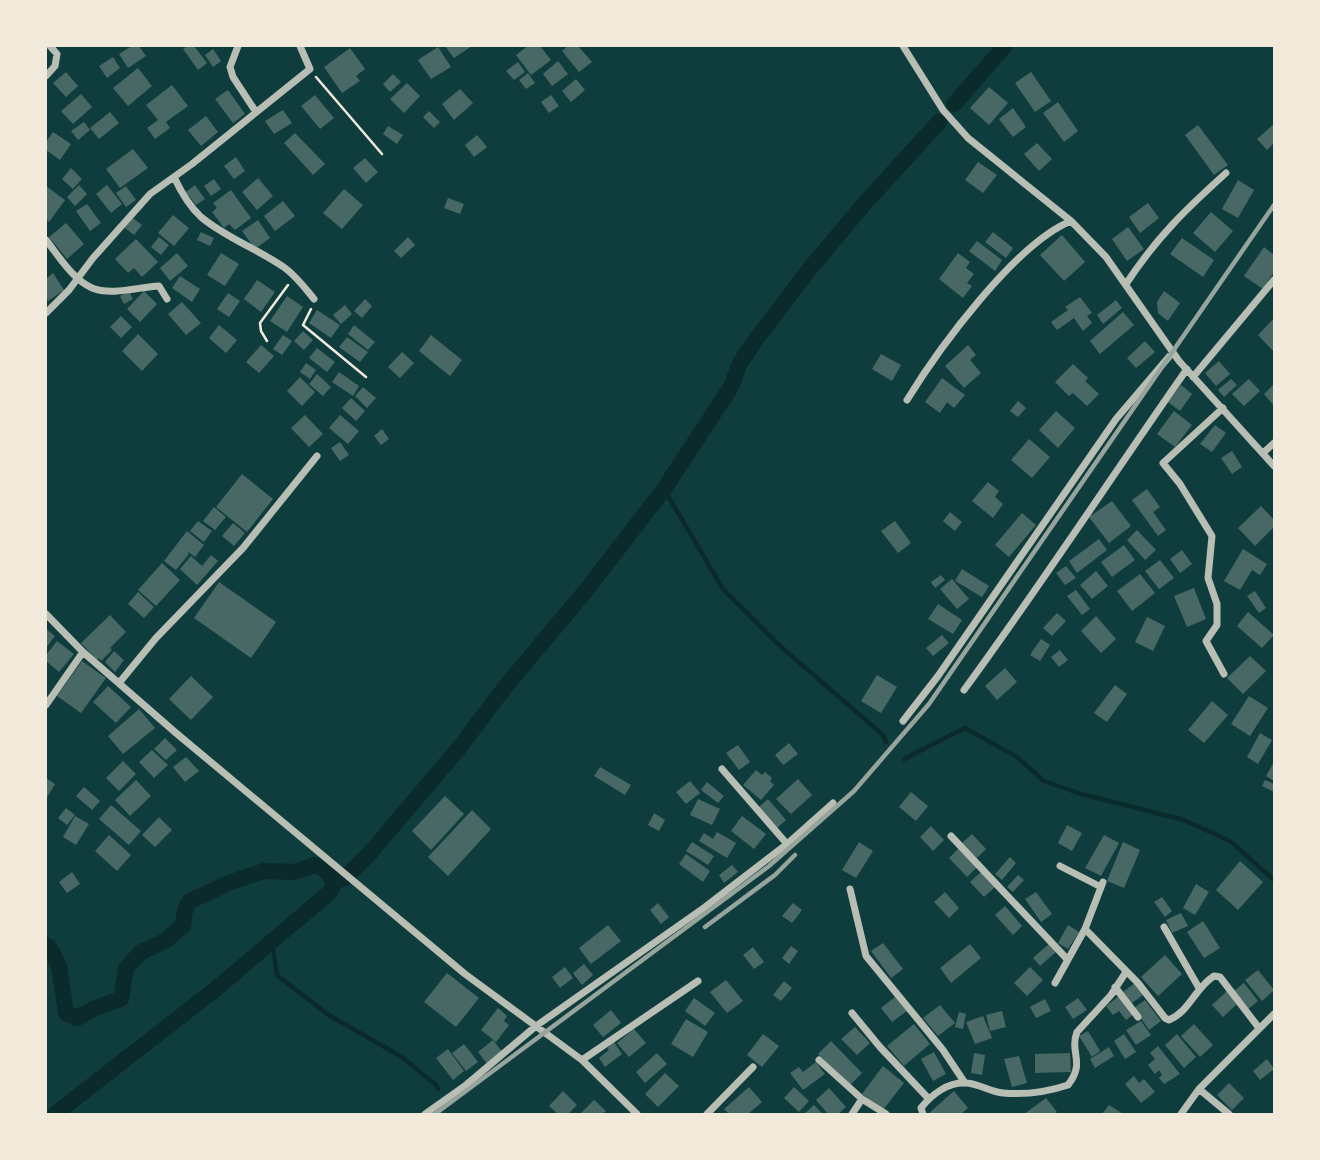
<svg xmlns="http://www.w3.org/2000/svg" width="1320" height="1160" viewBox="0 0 1320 1160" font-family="'Golos Text',sans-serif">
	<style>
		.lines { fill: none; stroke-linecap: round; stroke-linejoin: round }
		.stream { stroke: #0a2a2b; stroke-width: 4.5 }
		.canal { stroke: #0a2a2b; stroke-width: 16 }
		.building { fill: #486865 }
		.path { stroke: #f1e9da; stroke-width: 2.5 }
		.minor { stroke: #b8beb3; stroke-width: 7 }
		.rail { stroke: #97a49c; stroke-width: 4.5 }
	</style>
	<rect width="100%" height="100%" fill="#0f3d3e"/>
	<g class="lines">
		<path class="stream" d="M664 489 723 589 779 645 883 735 886 742
			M904 759 965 728 1017 757 1044 781 1081 794 1184 820 1230 841 1274 880
			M272 941 277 975 327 1014 402 1057 435 1084 438 1089"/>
		<path class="canal" d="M954 104 1005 46
			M46 945 49 947 59 966 66 1013 77 1018 95 1008 121 999 126 968 141 952 165 941 183 926 185 910 190 901 231 882 264 871 294 872 315 865 323 868 335 881
			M55 1114 217 988 330 892 335 881 345 878 370 853 459 748 505 687 588 588 664 489 731 387 740 363 757 338 812 266 865 203 939 122"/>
	</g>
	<path class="building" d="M132 46H139L146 56 128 68 119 54Z
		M188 46H194L207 63 198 70 183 49Z
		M445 46H472L454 58Z
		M528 46H540L551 60 531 75 516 55Z
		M568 46H578L592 62 579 72 562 51Z
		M438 47 451 67 431 79 418 60Z
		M350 48 365 69 356 76 360 81 342 93 324 67Z
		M213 49 221 61 213 67 205 55Z
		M113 57 120 68 107 78 99 66Z
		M558 61 568 74 552 86 543 74Z
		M518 62 525 72 514 80 506 71Z
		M138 68 152 86 128 106 113 88Z
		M66 72 78 86 66 97 53 83Z
		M1031 72 1051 101 1035 112 1015 83Z
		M528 73 535 83 526 89 519 80Z
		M393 74 401 82 390 92 383 84Z
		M576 79 585 90 571 102 562 91Z
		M407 83 420 96 404 113 390 99Z
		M172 85 188 106 166 122 170 128 155 139 147 128 158 120 146 105Z
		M989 87 1008 103 989 125 970 108Z
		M460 89 473 103 454 120 442 104Z
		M228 90 245 114 233 123 215 99Z
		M81 94 92 107 73 124 61 111Z
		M315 95 334 118 320 129 301 106Z
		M551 95 559 106 549 113 541 102Z
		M1058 102 1078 131 1064 142 1043 113Z
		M1013 108 1026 127 1013 137 999 119Z
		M283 110 292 123 274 134 265 121Z
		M429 111 440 122 434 128 423 117Z
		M110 112 119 123 99 139 90 128Z
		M206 116 218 132 201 146 188 130Z
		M84 122 90 130 78 140 71 131Z
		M1274 124V143L1267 150 1257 139Z
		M1198 125 1228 165 1214 175 1185 135Z
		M388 126 403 135 397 144 383 134Z
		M53 132 71 144 60 160 46 150V142Z
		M295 133 325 164 313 175 284 143Z
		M477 135 487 147 474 157 465 145Z
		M1037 143 1052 159 1039 171 1024 154Z
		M133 149 148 168 120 188 106 169Z
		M236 157 245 171 234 179 224 166Z
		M365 158 378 172 366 183 353 168Z
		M978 162 997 175 983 193 965 180Z
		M71 168 82 179 73 189 62 179Z
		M258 178 273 196 257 210 242 192Z
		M214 179 221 189 211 196 204 186Z
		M1238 180 1254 190 1238 218 1222 209Z
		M79 185 87 194 75 206 67 197Z
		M107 185 122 204 111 213 96 194Z
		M195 185 205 199 196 205 186 192Z
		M46 186 65 200 49 222 46 219Z
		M126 186 136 200 126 207 116 193Z
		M344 189 363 205 342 229 323 213Z
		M231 190 251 218 235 230 229 224 224 228 212 212 217 208 213 203Z
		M448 198 464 204 460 214 444 208Z
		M283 201 295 216 275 231 264 216Z
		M1148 203 1159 218 1140 233 1129 217Z
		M87 204 101 223 90 231 76 211Z
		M1211 212 1233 231 1215 252 1193 233Z
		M173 215 189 228 174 246 158 233Z
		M133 218 142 225 134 235 125 228Z
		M258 220 270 238 255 249 242 231Z
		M66 223 84 244 67 259 49 237Z
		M1128 227 1144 249 1127 261 1112 239Z
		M201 232 214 238 210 246 197 240Z
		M993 232 1013 248 1006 258 985 242Z
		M1062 235 1085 262 1064 281 1040 255Z
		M159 237 169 245 161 255 151 247Z
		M408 237 415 245 401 258 394 251Z
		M1182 238 1214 260 1203 277 1170 254Z
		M136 239 158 262 142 277 134 268 128 273 115 259Z
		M977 241 1002 260 995 271 969 251Z
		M1264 247 1274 255V272L1263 289 1244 276Z
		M177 253 188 266 170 281 160 268Z
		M221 253 239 264 225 286 207 275Z
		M958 253 970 262 966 268 974 274 967 283 972 286 963 298 939 279Z
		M53 273 64 290 48 301 46 297V279Z
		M180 276 200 289 192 302 172 288Z
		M257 280 275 292 261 312 244 299Z
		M129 291 133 299 124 304 120 296Z
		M144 291 157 304 140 322 127 309Z
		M1164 291 1180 303 1168 321 1158 313 1157 302Z
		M228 293 240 301 229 317 217 309Z
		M287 296 303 307 287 332 270 321Z
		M1080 297 1092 313 1087 316 1092 323 1083 331 1074 318 1057 330 1051 322 1068 310 1065 307Z
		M365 299 372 306 362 318 354 311Z
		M1116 300 1122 308 1103 324 1097 315Z
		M182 302 201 323 186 335 168 314Z
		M345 305 352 314 341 324 333 315Z
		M317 310 340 325 331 338 309 323Z
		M1123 312 1134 325 1100 354 1090 341Z
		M121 316 132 327 121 338 110 327Z
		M1274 318V352L1258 335Z
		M219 325 237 340 226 353 209 338Z
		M354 325 375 342 368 350 348 334Z
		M303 331 313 340 304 350 294 341Z
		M138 334 158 354 142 371 122 351Z
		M283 335 292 341 282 355 273 349Z
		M431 335 462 360 450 376 419 351Z
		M347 337 368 352 360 362 339 347Z
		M1145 341 1155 352 1136 368 1127 358Z
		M261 345 274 356 259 373 246 362Z
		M968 345 976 355 970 360 981 373 964 388 945 366Z
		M317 348 335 362 327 372 309 358Z
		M402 352 414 363 400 378 388 367Z
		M881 354 901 365 892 381 872 369Z
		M1219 361 1230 374 1216 386 1205 373Z
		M306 363 316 370 310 379 300 372Z
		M1073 364 1088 378 1085 381 1099 394 1087 406 1073 393 1069 396 1055 382Z
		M339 372 359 386 353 396 332 382Z
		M317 374 331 387 323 396 309 384Z
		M300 377 315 392 302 406 287 391Z
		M942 378 965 395 954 408 947 402 940 413 925 402Z
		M1231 379 1237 385 1224 397 1218 390Z
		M1249 379 1260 391 1244 406 1232 394Z
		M1274 384V406L1264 394Z
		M1181 385 1192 394 1180 411 1168 402Z
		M363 387 376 398 367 408 355 396Z
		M351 398 365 411 356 421 342 408Z
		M1018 401 1026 408 1018 417 1010 411Z
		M1056 411 1075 428 1058 448 1039 430Z
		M1174 411 1192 425 1175 447 1157 434Z
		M305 415 323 434 309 447 291 428Z
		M340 415 359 431 348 444 329 428Z
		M1215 425 1226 433 1212 452 1200 444Z
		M382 429 389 439 381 445 374 436Z
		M1029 439 1050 457 1032 478 1011 460Z
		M340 442 349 455 340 461 331 448Z
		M1232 451 1242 467 1232 474 1221 458Z
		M242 474 273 499 247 532 216 507Z
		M988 482 999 491 995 497 1003 504 993 518 972 501Z
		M1147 489 1160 507 1153 512 1166 530 1158 536 1132 500Z
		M1112 501 1131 526 1109 543 1089 517Z
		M1261 506 1274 520V527L1255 546 1238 528Z
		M214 507 226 517 215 530 203 521Z
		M950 512 962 522 955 531 943 521Z
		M1022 513 1036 525 1009 557 995 545Z
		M198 521 212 531 204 542 190 531Z
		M895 521 911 543 898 553 881 531Z
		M233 523 245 533 234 546 222 536Z
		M1137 530 1156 550 1145 560 1127 540Z
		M187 531 204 545 195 557 187 551 189 554 176 570 164 561Z
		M1099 539 1107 550 1077 573 1069 561Z
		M1124 545 1135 560 1112 577 1101 562Z
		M1243 549 1267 564 1260 575 1252 570 1240 590 1224 581Z
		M1182 550 1192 564 1180 573 1170 559Z
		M211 555 218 561 197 585 180 569 191 556 202 566Z
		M1160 560 1174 578 1159 589 1145 571Z
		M162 563 180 580 156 606 138 590Z
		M1066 566 1076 578 1065 585 1056 573Z
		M962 569 989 586 982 597 955 581Z
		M1096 571 1108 586 1092 599 1080 585Z
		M1140 574 1155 593 1132 611 1117 591Z
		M941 575 945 580 935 588 931 582Z
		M952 579 969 599 957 609 940 589Z
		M219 582 276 622 251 658 194 618Z
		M1194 588 1206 619 1187 627 1174 596Z
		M1076 590 1090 609 1082 615 1067 596Z
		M1255 591 1266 608 1259 613 1247 596Z
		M138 592 154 607 144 618 128 604Z
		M938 604 962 620 953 634 928 619Z
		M1248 612 1274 635 1262 648 1237 626Z
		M1057 613 1066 621 1052 636 1043 628Z
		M110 615 126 632 110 648 112 650 101 661 99 658 97 660 81 643Z
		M1096 616 1116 639 1101 653 1081 631Z
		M1147 617 1165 626 1153 651 1135 642Z
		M46 629 55 636 46 648Z
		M942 635 949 643 933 656 926 648Z
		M1041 639 1050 645 1040 661 1030 655Z
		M57 641 74 654 59 672 46 661V655Z
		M1060 650 1068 660 1059 667 1051 657Z
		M114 651 124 660 115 672 105 662Z
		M1250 656 1266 671 1243 694 1227 678Z
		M82 661 106 678 81 713 57 696Z
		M1005 668 1017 682 997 700 985 686Z
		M877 675 897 687 881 713 861 701Z
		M191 676 213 697 191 720 169 699Z
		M1115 685 1127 694 1107 722 1094 713Z
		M108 686 131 707 116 723 93 702Z
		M1249 696 1268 708 1250 736 1231 724Z
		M1212 701 1228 715 1204 743 1188 730Z
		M139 709 155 728 123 754 108 736Z
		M1260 733 1272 740 1258 764 1247 757Z
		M165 738 177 750 166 760 154 749Z
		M789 743 798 754 783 765 775 755Z
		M738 745 750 762 739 770 726 753Z
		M152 750 168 765 154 778 139 762Z
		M186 757 199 771 185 782 173 767Z
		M123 761 136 774 119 791 106 778Z
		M1274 762V781L1266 776Z
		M600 767 631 785 625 795 594 776Z
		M756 770 762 775 765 772 772 778 770 781 774 785 761 800 743 785Z
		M46 778 55 784 46 799Z
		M798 779 812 795 791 814 776 799Z
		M136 780 151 796 130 816 115 800Z
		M1265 780 1274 784V792L1262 786Z
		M690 781 700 793 686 804 676 792Z
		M707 782 724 796 718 803 701 790Z
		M84 787 100 801 92 810 76 796Z
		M911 792 928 806 916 821 899 807Z
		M445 796 464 814 431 850 412 831Z
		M698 799 720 809 712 825 690 815Z
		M768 799 786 820 777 828 759 807Z
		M111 805 141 831 129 845 99 819Z
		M66 808 75 815 67 825 58 818Z
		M472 810 491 829 448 876 428 857Z
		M654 813 665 820 659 831 648 825Z
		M75 816 89 824 76 845 63 837Z
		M742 816 766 834 754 849 731 831Z
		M159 817 172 830 155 847 142 835Z
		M1067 825 1082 833 1072 851 1058 843Z
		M931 826 944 840 933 851 920 837Z
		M717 832 736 843 727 858 699 841 704 833 713 839Z
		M972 834 986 849 977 858 962 843Z
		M109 835 131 855 117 871 95 851Z
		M1104 835 1119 843 1101 876 1085 868Z
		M692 842 714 856 708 865 686 851Z
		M859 842 873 851 856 878 842 870Z
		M1123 842 1140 850 1124 888 1107 881Z
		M959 848 977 867 967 877 949 858Z
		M686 854 710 871 703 882 679 864Z
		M1010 857 1016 863 1002 880 995 874Z
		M1240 861 1263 882 1238 910 1216 890Z
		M732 865 738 872 724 883 719 875Z
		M982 871 996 886 984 897 970 882Z
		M72 872 80 884 67 893 59 882Z
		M1018 875 1024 880 1013 892 1007 887Z
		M1196 884 1209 892 1195 915 1183 908Z
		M945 892 959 908 949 918 934 902Z
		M1036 892 1052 914 1041 922 1025 899Z
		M1162 897 1172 911 1165 917 1154 902Z
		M658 903 669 917 661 924 650 910Z
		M793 903 802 910 792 923 782 916Z
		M1005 906 1022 926 1013 935 995 915Z
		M1181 913 1188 926 1172 933 1166 920Z
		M1203 921 1220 948 1204 958 1187 932Z
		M608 925 621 941 591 964 579 948Z
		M1068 925 1079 932 1068 949 1058 943Z
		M883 943 903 969 891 978 871 951Z
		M1050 943 1057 951 1040 966 1033 958Z
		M970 944 981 958 951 983 940 968Z
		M791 946 798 951 789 964 782 958Z
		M753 947 764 962 754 969 743 955Z
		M1165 955 1182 974 1158 996 1141 977Z
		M584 964 593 975 582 985 573 973Z
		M565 967 573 978 560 988 552 977Z
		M1030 967 1043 980 1027 996 1014 983Z
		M1258 970 1274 990 1262 1001 1245 980Z
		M447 973 479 998 456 1027 424 1002Z
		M726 980 743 1001 727 1013 710 992Z
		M784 981 792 988 781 1001 773 995Z
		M1135 983 1143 995 1132 1003 1123 992Z
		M1244 983 1258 1001 1248 1009 1234 991Z
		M1227 991 1238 1003 1223 1017 1212 1005Z
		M1119 996 1134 1014 1126 1020 1119 1011 1113 1015 1106 1006Z
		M895 997 907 1011 892 1022 881 1008Z
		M694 998 715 1013 705 1026 685 1011Z
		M1078 998 1087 1010 1073 1019 1065 1007Z
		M1045 999 1051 1011 1036 1018 1030 1007Z
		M1145 1000 1161 1021 1149 1030 1134 1008Z
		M940 1005 955 1023 938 1036 923 1018Z
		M498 1008 507 1016 504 1021 509 1025 496 1042 481 1030Z
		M611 1010 621 1023 603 1037 593 1025Z
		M1002 1011 1006 1027 990 1031 986 1015Z
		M959 1012 966 1014 963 1029 955 1027Z
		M983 1016 992 1038 975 1044 966 1022Z
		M686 1019 708 1032 693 1057 671 1044Z
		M1141 1021 1151 1035 1136 1045 1126 1030Z
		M914 1024 930 1044 904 1066 887 1046Z
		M1194 1024 1213 1045 1200 1057 1181 1036Z
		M855 1027 870 1043 857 1055 841 1039Z
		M634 1029 646 1043 629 1057 617 1043Z
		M1088 1031 1100 1051 1092 1057 1079 1036Z
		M763 1034 779 1046 762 1067 747 1055Z
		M1124 1034 1136 1052 1125 1059 1114 1041Z
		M1177 1034 1196 1057 1184 1068 1165 1045Z
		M493 1040 503 1053 488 1065 478 1052Z
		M831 1041 862 1073 850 1085 818 1054Z
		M614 1042 622 1054 605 1067 599 1058 609 1050 607 1048Z
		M464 1044 478 1062 466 1071 452 1053Z
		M1158 1046 1180 1074 1164 1084 1159 1078 1162 1075 1159 1070 1155 1074 1148 1065 1155 1059 1150 1053Z
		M1109 1047 1114 1056 1095 1068 1090 1059Z
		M448 1049 464 1071 453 1080 436 1058Z
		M934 1052 946 1074 933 1081 921 1059Z
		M657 1053 667 1064 645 1083 636 1072Z
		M974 1053 985 1055 982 1075 971 1073Z
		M1070 1053 1071 1072 1035 1073V1054Z
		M1019 1056 1027 1083 1012 1087 1004 1059Z
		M1267 1059 1274 1069 1260 1080 1253 1071Z
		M816 1062 825 1074 803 1090 790 1073 799 1067 803 1072Z
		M883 1066 904 1083 883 1110 862 1094Z
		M665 1073 679 1086 658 1107 645 1094Z
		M1134 1076 1139 1083 1144 1079 1155 1092 1141 1103 1125 1084Z
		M1229 1083 1244 1098 1232 1110 1217 1095Z
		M749 1087 762 1102 748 1114H729L724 1109Z
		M794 1087 809 1101 799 1112 784 1098Z
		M829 1088 846 1107 838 1114H828L816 1100Z
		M563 1091 577 1105 568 1114H558L549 1106Z
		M954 1091 968 1108 961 1114H928Z
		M1046 1098 1057 1112 1053 1114H1024Z
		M594 1100 606 1111 602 1114H580Z
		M814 1105 823 1114H804Z
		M1109 1105 1123 1114H1102Z"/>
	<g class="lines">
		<path class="path" d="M316 77 382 154
			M311 309 303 325 366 377
			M267 341 261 331 260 323 288 285"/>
		<path class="minor" d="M238 46 230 67 233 77 256 112
			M903 46 943 110 968 138 1071 221 1106 257 1179 361 1274 466
			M46 76 55 66 57 54 50 46
			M174 177C181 192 189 206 201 217 226 238 258 249 285 268 297 277 305 288 314 299
			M46 240C58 255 73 280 92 288 111 296 139 287 159 286L167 299
			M1126 284C1157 237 1185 210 1226 173
			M46 313 69 290 93 258 150 194 192 164 310 69 300 46
			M1193 377 1274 280
			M907 400C939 348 1015 244 1071 221
			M1223 408 1163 463 1180 484 1212 536 1208 578 1217 604V625L1206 641 1224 674
			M1263 453 1274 443
			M46 614 83 652 176 733 465 974 582 1060 637 1114
			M119 683 156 638 243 548 317 456
			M964 690C1041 585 1112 476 1187 369
			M46 705 83 652
			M903 721 938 676 1116 419 1173 352
			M951 836 1067 959
			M787 844 833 803
			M1060 866 1101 887
			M1103 882 1085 929 1138 983 1165 1018 1169 1020C1189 1012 1195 988 1214 976L1220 977 1259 1028
			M850 889 866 956 943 1050 965 1083
			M1164 927 1199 988
			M1055 983 1085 929
			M1115 987 1138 1017
			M852 1013 880 1047 928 1098
			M582 1060 698 981
			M819 1060 862 1099 886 1114
			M1199 1089 1229 1114
			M425 1114 466 1085 536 1026 705 907 787 844 722 769
			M707 1114 753 1067
			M852 1114 862 1099
			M923 1114 921 1108C931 1095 949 1081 967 1083 979 1084 991 1092 1003 1093 1025 1095 1047 1092 1068 1085 1086 1062 1069 1053 1077 1032L1111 995 1126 972
			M1181 1114 1199 1089 1274 1014"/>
		<path class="rail" d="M705 927 775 875 795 855
			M435 1114 769 866 854 791 929 704 1274 205"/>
	</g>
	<rect width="1320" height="1160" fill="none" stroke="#f1e9da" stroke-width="94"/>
</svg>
